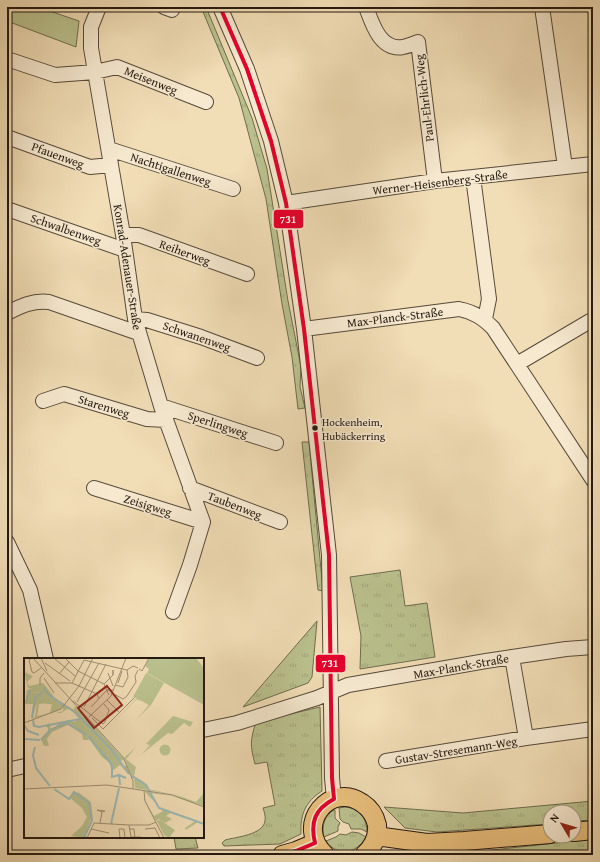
<svg xmlns="http://www.w3.org/2000/svg" width="600" height="862" viewBox="0 0 600 862" font-family="'Gentium Book Plus',serif">
	<style>
		.grass { fill: url(#grass-tufts); stroke: #6f6d4f }
		.park { fill: #bac18e; stroke: #6f6d4f }
		.lines { fill: none; stroke-linecap: round; stroke-linejoin: round }
		.minor-casing { stroke: #574a3a; stroke-width: 16 }
		.major-casing { stroke: #241910; stroke-width: 20 }
		.minor { stroke: #f6e9d0; stroke-width: 14 }
		.major { stroke: #e8be7b; stroke-width: 18 }
		.bus-1-casing { stroke: #f6e9d0; stroke-width: 7 }
		.bus-1 { stroke: #e4002b; stroke-width: 4 }
		.bus-dot { fill: #241910; stroke: #f6e9d0; stroke-width: 1.5 }
		.labels { text-anchor: middle; dominant-baseline: central; stroke-width: 3; stroke-linejoin: round; paint-order: stroke }
		.bus-label { font-size: 11px; fill: #241910; stroke: #f6e9d0; text-anchor: start }
		.street-label { font-size: 12px; fill: #241910; stroke: #f6e9d0 }
		.inset-river { fill: none; stroke: #9dbab7; stroke-width: 2 }
		.inset-road { fill: none; stroke: #9f8f74; stroke-width: 1 }
		.view { fill: #8f2418; fill-opacity: 0.15; stroke: #8f2418; stroke-width: 2 }
		.inset-edge { fill: none; stroke: #241910; stroke-width: 2 }
		.line-badge { stroke: #f6e9d0; stroke-width: 1.5 }
		.badge-label { font-size: 11px; text-anchor: middle; font-weight: bold; fill: #fff }
	</style>
	<defs>
		<pattern id="grass-tufts" width="24" height="20" patternUnits="userSpaceOnUse"><rect width="24" height="20" fill="#bac18e"/><path d="M3 7l-1-3M5 7V3M7 7l1-3M15 17l-1-3M17 17v-4M19 17l1-3" fill="none" stroke="#a0a579"/></pattern>
	</defs>
	<rect width="100%" height="100%" fill="#f1ddb6"/>
	<filter id="stains"><feTurbulence type="fractalNoise" baseFrequency=".005" numOctaves="4"/><feColorMatrix values="0 0 0 0 .2 0 0 0 0 .09 0 0 0 0 .02 0 0 0 .5 -.17"/></filter>
	<radialGradient id="worn" r=".72"><stop offset=".6" stop-color="#630" stop-opacity="0"/><stop offset="1" stop-color="#630" stop-opacity=".3"/></radialGradient>
	<path class="grass" d="M201 7H206L252 118 267 169 288 301 301 367 300 387 305 408 298 409 292 357 282 304 266 199 239 98Z
		M302 442H309L323 591 318 590Z
		M400 570 405 606 427 603 435 657 360 669 361 636 350 577Z
		M317 621 312 677 308 683 243 707Z
		M320 707 322 791C305 802 300 815 301 834L280 844 224 846 222 843 225 840C236 837 263 835 265 821 266 817 264 811 263 808L275 805 267 762 255 764C250 745 250 741 256 722Z
		M593 801V820L574 821V812H550V824L437 832 405 828 384 807 463 813Z
		M345 807C359 808 367 818 367 832L361 829H351L349 824 343 822 340 819 339 808Z
		M335 810V818L340 823 338 827V831L324 837C321 827 325 813 335 810Z
		M352 832 359 833 366 837C357 854 337 857 326 841L336 837 340 834 346 835Z
		M174 837H195L198 848 176 849Z
		M593 839V850L540 855H403L400 853 446 855Z"/>
	<path class="park" d="M7 7H38L79 21 76 47 7 21Z"/>
	<g class="lines">
		<defs>
			<path id="minor" d="M99 7 91 27V48L123 235 135 319 161 406 203 522 190 565 173 612
				M164 7 172 10
				M220 7 247 69 271 141 286 203 304 329 329 555 332 778 334 799
				M366 7C372 23 380 51 403 47 408 46 413 44 418 42L435 181
				M542 7 565 167
				M7 59 55 75 95 72 117 67 206 102
				M7 137 90 167 111 165
				M109 149 233 189
				M473 177 489 299 485 319
				M286 203 435 181 593 164
				M7 209 125 250
				M123 235H139L247 274
				M7 313C21 306 33 300 49 302L138 333
				M135 319 147 320 201 337 257 358
				M304 329 459 309C474 312 483 318 493 328L593 480
				M517 364 590 321 593 320
				M43 401 64 394 147 419 166 420
				M161 406 276 443
				M94 488 203 522
				M190 488 280 522
				M7 542 30 590 46 659
				M512 657 526 738
				M203 730 237 723 317 698 348 685 486 661 566 649 593 647
				M386 761 526 738 593 729
				M7 770 25 766"/>
			<path id="major" d="M574 832 593 830
				M376 836 427 843 464 841 550 834
				M282 855 296 851 315 843
				M325 855C293 824 331 781 362 803 370 808 375 816 377 825 378 837 373 847 364 855"/>
		</defs>
		<use href="#minor" class="minor-casing"/>
		<use href="#major" class="major-casing"/>
		<use href="#minor" class="minor"/>
		<use href="#major" class="major"/>
		<defs>
			<path id="bus-1" d="M220 7 247 69 271 141 286 203 304 329 329 555 332 778 334 799C315 809 310 822 315 843L296 851 282 855"/>
		</defs>
		<use href="#bus-1" class="bus-1-casing"/>
		<use href="#bus-1" class="bus-1"/>
	</g>
	<circle class="bus-dot" cx="315" cy="428" r="3.5"/>
	<g class="labels">
		<g class="bus-label">
			<text x="322" y="422">Hockenheim,<tspan x="322" dy="14">Hubäckerring</tspan></text>
		</g>
		<g class="street-label">
			<text transform="translate(151 80) rotate(22)">Meisenweg</text>
			<text transform="translate(424 98) rotate(-97)">Paul-Ehrlich-Weg</text>
			<text transform="translate(58 155) rotate(20)">Pfauenweg</text>
			<text transform="translate(171 169) rotate(18)">Nachtigallenweg</text>
			<text transform="translate(440 182) rotate(-7)">Werner-Heisenberg-Straße</text>
			<text transform="translate(66 229) rotate(19)">Schwalbenweg</text>
			<text transform="translate(185 252) rotate(20)">Reiherweg</text>
			<text transform="translate(128 267) rotate(81)">Konrad-Adenauer-Straße</text>
			<text transform="translate(395 317) rotate(-7)">Max-Planck-Straße</text>
			<text transform="translate(197 336) rotate(19)">Schwanenweg</text>
			<text transform="translate(104 406) rotate(17)">Starenweg</text>
			<text transform="translate(218 424) rotate(18)">Sperlingweg</text>
			<text transform="translate(148 505) rotate(17)">Zeisigweg</text>
			<text transform="translate(235 505) rotate(21)">Taubenweg</text>
			<text transform="translate(461 666) rotate(-10)">Max-Planck-Straße</text>
			<text transform="translate(456 750) rotate(-9)">Gustav-Stresemann-Weg</text>
		</g>
	</g>
	<g transform="translate(24 658)">
		<rect width="180" height="180" fill="#f1ddb6"/>
		<path d="M0 14 9 18 3 24 5 28 19 25 32 41 50 52 51 48 59 56 58 59 60 57 100 101 96 104 99 109 103 107 105 117 96 107 88 113 85 104 78 99 61 75 50 69 47 65 35 66 44 62 50 64 56 61 45 50 37 55H32L39 53V49L33 53 8 61 11 59 13 45 26 44 15 46 13 58 26 55 28 46 38 45 22 34 6 35 7 32 3 31H8L4 30ZM122 15 140 25 127 47 113 61 125 47 113 41 89 65 112 41 114 42 119 44H120L109 39ZM149 58 169 64 166 69 160 65 148 76 144 75 118 96 126 87 122 86ZM135.5 92a5.5 5.5 0 1 1 11 0a5.5 5.5 0 1 1-11 0ZM112 89 102 101 112 109 110 118 120 124 124 131 156 138 172 144 180 135V148L152 137 123 132 117 123 108 120 100 100ZM121 133 150 138 163 141 180 149 148 138 126 135 136 150 172 162 180 167 174 164 162 172 161 170 171 163 146 155 142 158 148 161 141 165 135 161 132 163 121 144ZM121 134 139 153 130 158 120 141ZM50 134 63 144 68 157 60 180 47 178 58 168 63 159 58 150 46 140Z" fill="#bac18e" fill-rule="evenodd"/>
		<path d="M125 0H172L180 10V47L123 15 125 11 121 8ZM110 119 120 126 123 132 111 130ZM54 134 67 144 69 164 65 148 53 136Z" fill="#bac18e"/>
		<path d="M3 32H7V35L22 34 37 47 13 45 8 60 9 46H1ZM25 65 27 71 35 66 46 65 62 75 65 82H59L58 76 44 67 28 74 23 81 25 88H20L17 81 25 73 22 67ZM136 162 151 172 145 180 140 177 133 163Z" fill="#bac18e"/>
		<path class="inset-river" d="M19 29 25 37 52 55 87 91 105 116M2 44 6 32M8 60 11 40 19 34M9 62 10 68 15 69 56 61M0 67 4 73 15 77M64 78 88 107V119L95 117M0 81 16 82M17 82 26 72 43 65 63 77M11 89 9 97 12 110 26 128M108 118 122 127 135 150 180 166M96 127 95 117 102 120M30 131 45 141 50 134 65 145 68 162 60 180M87 166 95 130"/>
		<path class="inset-road" d="M8 0 5 2 8 14 10 15 17 10M9 0 99 99 109 123V131M17 0 23 13M30 0 51 18M41 0 54 13 80 26 85 37M60 2 103 12 109 8 114 10M21 5 46 23M115 11 118 13 125 0M84 15 89 28M35 16 45 4M20 20 30 35M31 25H48L73 36 75 41M48 25 60 2M94 25 98 13M80 26 89 17V12V17M16 27V20L20 15M91 27 99 29 104 19 103 12M88 35 99 41 103 38 112 24 111 18 114 12M83 42 95 54M49 43 79 66 81 64M53 44 75 5M80 46 85 52 81 64M60 49 82 6M67 49 83 32H89M65 59 87 38 102 0M68 60 79 71 110 40M0 65 37 51 55 28 69 0M0 131 83 127 149 137 180 149M120 133 121 143 140 180M76 165 78 154 81 153 73 152 78 154M105 167 107 179H117M67 171 85 175M105 171H110L111 180M121 171 131 170 136 180M63 180 70 165 105 167H125L132 164M96 180 95 171H100L101 180"/>
		<path class="view" d="M83 28 98 47 70 70 54 50Z"/>
		<rect width="180" height="180" class="inset-edge"/>
	</g>
	<g class="line-badge">
		<rect x="273" y="209" width="31" height="20" rx="4" fill="#e4002b"/>
		<rect x="315" y="654" width="31" height="19" rx="4" fill="#e4002b"/>
	</g>
	<g class="badge-label">
		<text x="288" y="223">731</text>
		<text x="330" y="667">731</text>
	</g>
	<rect width="600" height="862" fill="none" stroke="#f1ddb6" stroke-width="24"/>
	<rect x="8" y="8" width="584" height="846" fill="none" stroke="#241910" stroke-width="2"/>
	<rect x="12" y="12" width="576" height="838" fill="none" stroke="#241910"/>
	<g transform="translate(562 824) rotate(308)"><circle r="19" fill="#f6e9d0" stroke="#a29683"/>
	<path d="M0-3L7 15L0 10L-7 15Z" fill="#8f2418"/>
	<text y="-6" font-size="11" font-weight="bold" text-anchor="middle" fill="#241910">N</text>
	</g>
	<rect width="100%" height="100%" filter="url(#stains)"/>
	<rect width="100%" height="100%" fill="url(#worn)"/>
</svg>
